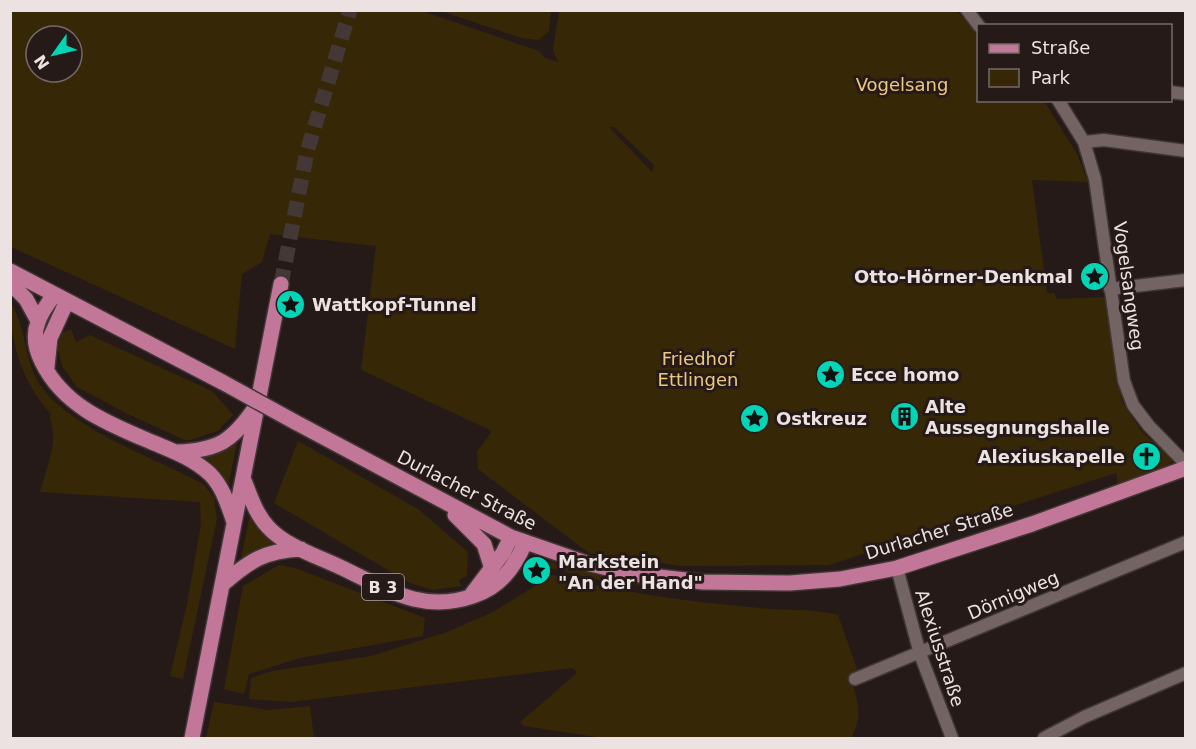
<svg xmlns="http://www.w3.org/2000/svg" width="1196" height="749" viewBox="0 0 1196 749" font-family="'DejaVu Sans',sans-serif">
	<style>
		.green { fill: #362707; fill-rule: evenodd }
		.lines { fill: none; stroke-linecap: round; stroke-linejoin: round }
		.major-tunnel { stroke: #443837; stroke-width: 15; stroke-dasharray: 15 8; stroke-linecap: butt }
		.minor-casing { stroke: #3f3635; stroke-width: 15 }
		.major-casing { stroke: #3f3635; stroke-width: 18 }
		.minor { stroke: #736463; stroke-width: 12 }
		.major { stroke: #c27798; stroke-width: 15 }
		.major-bridge-casing { stroke: #3f3635; stroke-width: 18; stroke-linecap: butt }
		.major-bridge { stroke: #c27798; stroke-width: 15 }
		.labels { text-anchor: middle; dominant-baseline: central; stroke-width: 6; stroke-linejoin: round; paint-order: stroke }
		.shield { fill: #261a19; stroke: #b0a6a5; stroke-width: 1.5 }
		.shield-label { font-size: 16px; font-weight: bold; fill: #ebe2e1 }
		.park-label { font-size: 18px; fill: #edc97e; stroke: #261a19 }
		.poi-label { font-size: 18px; font-weight: bold; fill: #ebe2e1; stroke: #261a19; text-anchor: start }
		.street-label { font-size: 18px; fill: #ebe2e1; stroke: #261a19 }
	</style>
	<rect width="100%" height="100%" fill="#261a19"/>
	<path class="green" d="M11 11H422L539 51 545 58 558 62 553 50 559 11H957L978 35V100L1044 101 1077 154 1088 182 1032 180 1047 293H1054L1057 299 1105 297 1122 402 1142 432 1173 459 1168 467 1118 485 1116 473 829 565 681 566 589 553 478 469 477 452 492 431 361 370 376 246 270 234 262 262 242 274 235 349 11 247ZM36 36H72V72H36ZM609 127H614L654 165 652 172Z
		M441 11 551 10V11L549 31 539 40 521 38Z
		M10 302C25 324 24 352 35 376 58 425 156 458 203 484L214 497 217 519 183 679 170 676 187 604 201 524 200 502 40 492C46 468 60 440 49 416L52 415C23 384 10 344 10 302Z
		M71 329 76 342 90 335 212 391 233 415 218 431 187 441 130 415 77 387 62 366 57 346 62 333Z
		M235 441 237 442 228 487 197 457 219 452Z
		M298 441 418 509 468 552 467 576 459 580 461 586 433 590 410 583 274 503Z
		M250 514 283 544 263 547 243 560 241 559Z
		M531 558H538L611 579 671 587 678 591 602 581 540 566 527 567 516 573 525 561Z
		M279 565 295 568 425 618 423 636 300 658 249 674 244 694 224 689 243 586Z
		M553 575C619 592 689 602 760 608 786 611 812 608 838 615L857 669 850 675C857 700 864 714 851 738H603L524 726 520 722 577 673 573 668 290 702 249 699 251 678 272 671 371 656 447 632 493 612Z
		M214 702 269 710 310 706 314 738H206Z"/>
	<g class="lines">
		<path class="major-tunnel" d="M281 284 307 152 350 10"/>
		<defs>
			<path id="minor" d="M967 10 979 26
				M1170 92 1186 94
				M1058 100 1084 142 1095 179 1124 381 1133 405 1149 426 1186 464
				M1084 142 1104 140 1186 151
				M1110 289 1186 280
				M897 568 920 654 952 738
				M855 679 1186 542
				M1044 738 1084 717 1186 673"/>
			<path id="major" d="M10 271 224 383
				M10 283 26 299 38 321
				M54 294C49 303 41 312 38 322 33 335 36 350 42 362 64 407 109 424 154 443 173 451 194 459 210 474 223 487 228 505 234 522
				M47 367 50 338 67 301
				M295 422 511 537 586 563 633 574 703 582 790 583 840 579 897 568 1032 524 1186 468
				M178 452C219 450 232 441 255 408
				M243 478C250 495 255 513 268 527 285 546 317 556 340 567 385 588 421 614 473 596 500 587 514 568 525 543
				M455 515 484 544 492 569
				M223 584C250 560 265 551 301 549
				M472 594 503 553 511 537
				M192 738 281 284"/>
		</defs>
		<use href="#minor" class="minor-casing"/>
		<use href="#major" class="major-casing"/>
		<use href="#minor" class="minor"/>
		<use href="#major" class="major"/>
		<defs>
			<path id="major-bridge" d="M224 383 295 422"/>
		</defs>
		<use href="#major-bridge" class="major-bridge-casing"/>
		<use href="#major-bridge" class="major-bridge"/>
	</g>
	<defs>
		<symbol id="sight-disc" viewBox="-11 -11 22 22"><circle r="9.5" fill="#02d5b6" stroke="#261a19"/><path d="M0-6L1.8-2.2L6-1.7L2.9 1.2L3.7 5.4L0 3.3L-3.7 5.4L-2.9 1.2L-6-1.7L-1.8-2.2Z" fill="#111"/></symbol>
		<symbol id="building-disc" viewBox="-11 -11 22 22"><circle r="9.5" fill="#02d5b6" stroke="#261a19"/><path d="M-4-6H4V6H1V3H-1V6H-4ZM-2.5-4.3h1.7v1.8h-1.7ZM.8-4.3h1.7v1.8H.8ZM-2.5-1h1.7V.8h-1.7ZM.8-1h1.7V.8H.8Z" fill="#111"/></symbol>
		<symbol id="church-disc" viewBox="-11 -11 22 22"><circle r="9.5" fill="#02d5b6" stroke="#261a19"/><path d="M-1.2-6h2.4v3.5h3.3v2.4h-3.3V6h-2.4V-.1h-3.3v-2.4h3.3Z" fill="#111"/></symbol>
	</defs>
	<g fill-rule="evenodd">
		<use href="#sight-disc" x="1078" y="260" width="33" height="33"/>
		<use href="#sight-disc" x="274" y="288" width="33" height="33"/>
		<use href="#sight-disc" x="814" y="358" width="33" height="33"/>
		<use href="#building-disc" x="888" y="400" width="33" height="33"/>
		<use href="#sight-disc" x="738" y="402" width="33" height="33"/>
		<use href="#church-disc" x="1130" y="440" width="33" height="33"/>
		<use href="#sight-disc" x="520" y="554" width="33" height="33"/>
	</g>
	<g class="labels">
		<rect class="shield" x="362" y="574" width="42" height="26" rx="4.5"/>
		<g class="shield-label">
			<text x="383" y="587">B 3</text>
		</g>
		<g class="park-label">
			<text x="902" y="84">Vogelsang</text>
			<text x="698" y="358">Friedhof<tspan x="698" dy="21">Ettlingen</tspan></text>
		</g>
		<g class="poi-label">
			<text x="1073" y="276" text-anchor="end">Otto-Hörner-Denkmal</text>
			<text x="312" y="304">Wattkopf-Tunnel</text>
			<text x="851" y="374">Ecce homo</text>
			<text x="925" y="406">Alte<tspan x="925" dy="21">Aussegnungshalle</tspan></text>
			<text x="776" y="418">Ostkreuz</text>
			<text x="1125" y="456" text-anchor="end">Alexiuskapelle</text>
			<text x="558" y="561">Markstein<tspan x="558" dy="21">"An der Hand"</tspan></text>
		</g>
		<g class="street-label">
			<text transform="translate(1129 286) rotate(82)">Vogelsangweg</text>
			<text transform="translate(467 490) rotate(27)">Durlacher Straße</text>
			<text transform="translate(939 531) rotate(-17)">Durlacher Straße</text>
			<text transform="translate(1013 595) rotate(-23)">Dörnigweg</text>
			<text transform="translate(940 648) rotate(72)">Alexiusstraße</text>
		</g>
	</g>
	<rect width="1196" height="749" fill="none" stroke="#ebe2e1" stroke-width="24"/>
	<rect x="977" y="24" width="195" height="78" fill="#261a19" stroke="#756a69" stroke-width="1.5"/>
	<rect x="989" y="44" width="30" height="9" fill="#c27798" stroke="#756a69" stroke-width="1.5"/>
	<text x="1031" y="54" font-size="18" fill="#ebe2e1">Straße</text>
	<rect x="989" y="69" width="30" height="18" fill="#362707" stroke="#756a69" stroke-width="1.5"/>
	<text x="1031" y="84" font-size="18" fill="#ebe2e1">Park</text>
	<g transform="translate(54 54) rotate(236)"><circle r="28" fill="#261a19" stroke="#756a69" stroke-width="1.5"/>
	<path d="M0-4.5L10 22L0 15L-10 22Z" fill="#02d5b6"/>
	<text y="-9" font-size="16" font-weight="bold" text-anchor="middle" fill="#ebe2e1">N</text>
	</g>
</svg>
